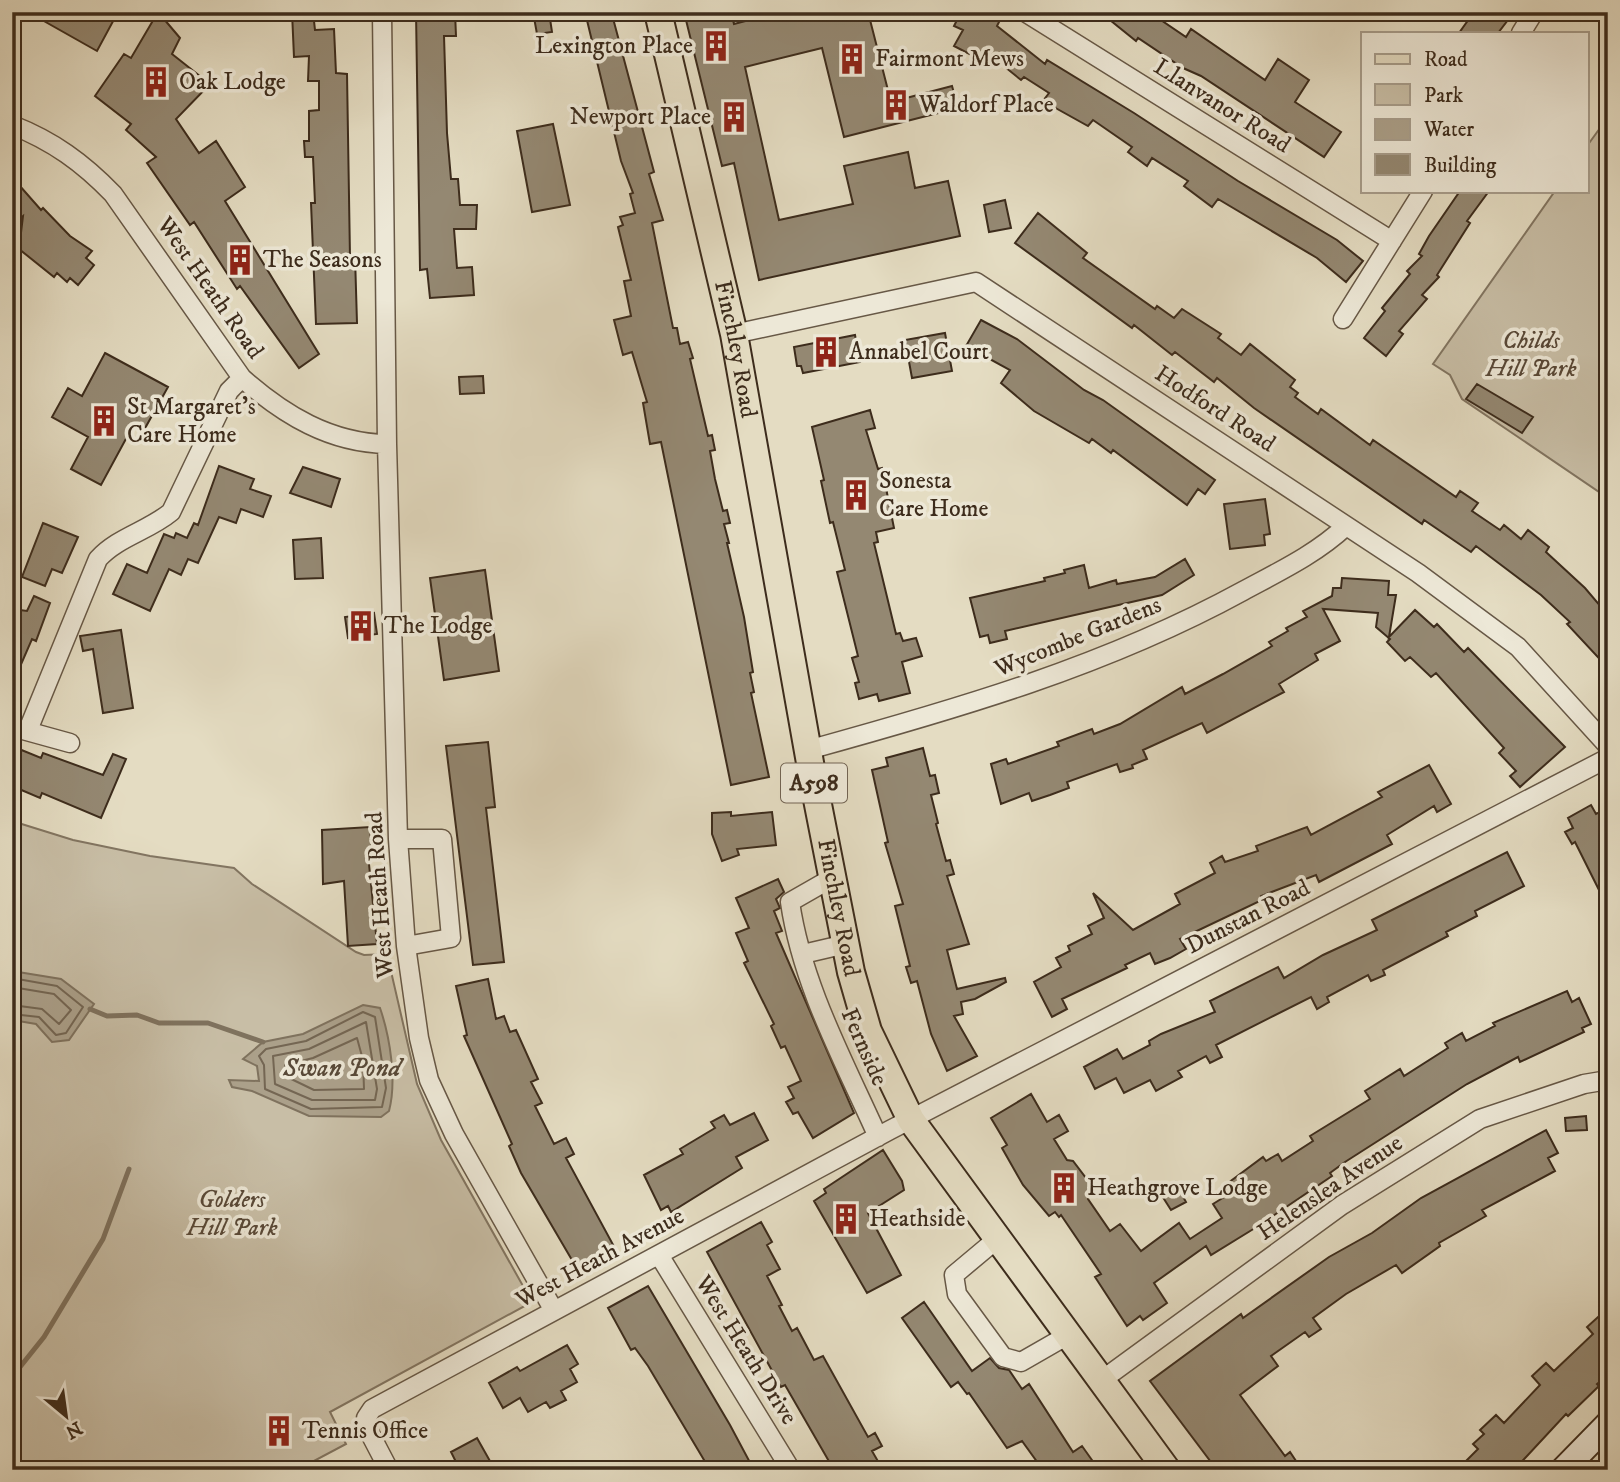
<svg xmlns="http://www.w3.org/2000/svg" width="1620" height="1482" viewBox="0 0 1620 1482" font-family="'IM FELL DW Pica',serif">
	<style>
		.green { fill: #c8bea6; stroke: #827561; stroke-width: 2 }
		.water { fill: #aba08a; stroke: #7f725e; stroke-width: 2 }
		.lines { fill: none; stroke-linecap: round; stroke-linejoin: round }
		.shore { stroke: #746653; stroke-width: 2 }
		.stream { stroke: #7f725e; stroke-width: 5 }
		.building { fill: #948872; stroke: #3d2c1c; stroke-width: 2 }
		.street-casing { stroke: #675846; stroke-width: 21 }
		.secondary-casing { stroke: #3d2c1c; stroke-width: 28 }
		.primary-casing { stroke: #3d2c1c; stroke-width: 30 }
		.street { stroke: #ede8d7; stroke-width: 18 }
		.secondary { stroke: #ede8d7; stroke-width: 24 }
		.primary { stroke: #e4dcc2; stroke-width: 26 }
		.labels { text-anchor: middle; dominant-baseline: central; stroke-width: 7; stroke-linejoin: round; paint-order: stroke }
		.shield { fill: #ede8d7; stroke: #726454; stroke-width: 2 }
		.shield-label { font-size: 23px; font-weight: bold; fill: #3d2c1c }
		.poi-label { font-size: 24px; fill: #3d2c1c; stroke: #ede8d7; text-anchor: start }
		.street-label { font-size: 24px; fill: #3d2c1c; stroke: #ede8d7 }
		.park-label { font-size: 24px; font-style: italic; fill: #594938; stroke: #ede8d7 }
		.water-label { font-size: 26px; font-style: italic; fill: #584938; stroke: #ede8d7 }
	</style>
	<rect width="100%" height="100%" fill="#e4dcc2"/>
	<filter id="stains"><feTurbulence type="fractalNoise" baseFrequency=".00286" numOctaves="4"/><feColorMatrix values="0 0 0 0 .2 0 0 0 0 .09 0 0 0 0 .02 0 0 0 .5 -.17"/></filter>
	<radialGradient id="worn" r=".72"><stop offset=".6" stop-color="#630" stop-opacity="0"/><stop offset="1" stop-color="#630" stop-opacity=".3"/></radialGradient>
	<path class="green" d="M1608 117V498L1462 399 1450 375 1433 364 1555 191H1587V146Z
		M12 821 73 840 150 856 234 868 252 884 356 952 364 955 387 954 417 1084 441 1140 532 1302 330 1412 346 1444 297 1470H12Z"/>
	<path class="water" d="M12 971 61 979 94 1004 69 1040 52 1042 36 1024 12 1020Z
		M363 1005 380 1008C390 1037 397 1081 389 1111L381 1117 309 1116 252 1091 232 1087 229 1080 259 1081 257 1066 243 1059 263 1042 303 1034Z"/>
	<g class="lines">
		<path class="shore" d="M12 978 57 986 83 1007 66 1033 56 1035 39 1017 12 1014
			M12 987 54 994 71 1010 59 1024 42 1009 12 1005
			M363 1012 375 1017 386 1088 382 1107 311 1109 265 1089 264 1065 259 1056 266 1049 306 1041Z
			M366 1022 377 1089 375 1100H312L275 1084 273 1056 309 1049Z
			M357 1038 363 1060 364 1089 314 1090 285 1076V1065L313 1058Z"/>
		<path class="stream" d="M90 1009 107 1016 137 1015 159 1023H208L263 1042
			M12 1377 44 1337 103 1239 129 1169"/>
	</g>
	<path class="building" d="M28 12H118L97 51Z
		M158 12 180 38 172 54 210 84 176 119 199 153 216 141 245 187 225 201 319 354 299 368 240 286 237 289 194 222 190 225 147 163 156 157 126 130 131 124 95 96 124 54 131 58Z
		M292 12H313L315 30 334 29 336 73 347 74 350 257 355 256 357 323 316 324 311 203H315L313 157H305L304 141H309V111L319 110V81H308L309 56 294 57Z
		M416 12H455L456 36H444L447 133 451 179H458L460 205H477L476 229H454L457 268 472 267 474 295 430 298 427 269 420 270Z
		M533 12H549L552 32 537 34Z
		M585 12H610L614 22 654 172 649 174 663 220 652 223 673 328H677L680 344 688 342 693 358 690 359 708 436 712 435 715 450 710 451 715 479 723 511 727 510 730 523 724 524 729 543H727L744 617 753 672 750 673 754 692 751 693 769 777 731 785 661 442 650 444 643 403 647 402 632 352 623 355 614 320 631 316 624 281 631 280 618 227 623 225 620 217 635 213 630 194 633 193 621 161Z
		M701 12H731L734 24 781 12H868L891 102 952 86 958 108 844 137 822 48 745 67 779 220 853 204 844 166 908 152 915 188 948 181 960 236 759 280 734 163 722 166 685 16Z
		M961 12H995L1002 16 997 26 1045 64 1047 60 1134 113 1238 181 1337 240 1363 261 1346 282 1317 258 1218 199 1212 207 1184 186 1188 181 1152 158 1147 166 1128 152 1132 147 1093 120 1088 126 1043 101 1049 93 1024 77 1021 80 984 50 979 59 954 46 963 30 954 26Z
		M1100 12H1149L1186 37 1191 29 1265 80 1278 59 1309 80 1295 102 1341 132 1324 157 1201 76 1183 68 1138 38 1136 41Z
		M1474 12H1514L1498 33H1459Z
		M553 124 570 205 532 212 517 131Z
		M12 177 41 210 43 208 70 236 92 251 86 258 94 265 78 285 70 278 67 282 57 273 54 277 19 249 23 216 12 225Z
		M1460 191H1489L1467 221 1470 223 1437 275 1439 277 1422 295 1427 299 1399 331 1403 334 1386 356 1364 338 1385 311 1382 308 1410 274 1407 271 1422 256 1419 254 1429 236Z
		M1005 200 1011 228 989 232 984 205Z
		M1038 213 1087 253 1083 258 1155 309 1157 306 1174 318 1182 309 1221 334 1218 338 1241 355 1250 344 1295 380 1290 387 1298 393 1295 397 1318 414 1321 409 1370 445 1373 440 1456 497 1460 491 1478 503 1472 511 1500 530 1504 525 1521 539 1528 530 1549 547 1546 552 1585 588 1608 615V668L1567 624 1570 622 1541 595 1476 546 1471 552 1424 520 1422 524 1254 408 1217 378 1214 382 1175 352 1172 355 1134 325 1132 328 1015 243Z
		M981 320 1017 339 1084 390 1103 400 1215 480 1205 494 1198 489 1187 505 1113 450 1111 453 1092 439 1089 443 1034 411 1001 383 1010 370 966 346Z
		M945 333 952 371 912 378 905 340Z
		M855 335 860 362 803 373 801 366H797L794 347Z
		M105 353 168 387 144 430 134 424 101 485 71 469 88 437 52 417 68 388 82 396Z
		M483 376 484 393 460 394 459 377Z
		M1477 384 1533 417 1522 433 1466 399Z
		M870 410 875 428 866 430 878 469 882 468 894 528 876 532 878 542 874 543 896 634 900 633 903 641 916 638 922 656 902 662 910 693 879 701 877 694 859 699 855 683 859 682 852 658 858 656 837 572 845 570 833 522 830 523 821 481 824 480 812 427Z
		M219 466 254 479 250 489 271 496 263 517 241 509 236 523 219 517 198 563 188 559 181 575 169 569 150 611 113 594 127 564 147 573 164 534 174 538 176 533 187 538 194 523 198 525Z
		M303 467 340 479 331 507 290 493Z
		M1265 499 1270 534 1264 535 1265 545 1230 549 1224 504Z
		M43 523 78 537 62 573 52 569 45 586 22 577Z
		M321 538 323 578 295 579 293 540Z
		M1185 559 1194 575 1162 595 1005 631 1007 639 990 643 988 635 980 637 970 598 1045 581 1044 578 1065 573 1064 570 1084 565 1089 588 1116 580 1117 584 1155 577Z
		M485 570 499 671 444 680 430 578Z
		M1342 578 1389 581 1388 595H1396L1389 637 1415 610 1434 627 1437 624 1464 652 1468 648 1565 747 1520 787 1510 776 1516 771 1499 753 1504 748 1436 673 1431 677 1410 657 1405 661 1387 642 1390 639 1376 627 1378 613 1323 609 1340 641 1315 654 1318 660 1279 684 1284 692 1207 733 1202 723 1143 750 1147 759 1132 765 1133 768 1120 772 1117 764 1067 782 1069 788 1050 795 1032 801 1029 793 1001 804 991 764 1006 759 1008 764 1059 746 1057 742 1092 729 1094 734 1120 724 1182 687 1185 694 1223 674 1272 646 1269 642 1288 631 1286 628 1307 617 1303 611 1332 596 1333 588H1341Z
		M34 596 50 603 36 641 32 639 12 685V609L27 611Z
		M374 613 377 634 348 638 345 617Z
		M121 630 133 708 103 713 93 649 83 651 80 636Z
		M488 742 495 807 486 808 504 962 473 965 446 746Z
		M923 748 930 776 935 775 939 793 931 795 938 823 936 824 946 861 950 860 954 874 947 876 969 944 947 950 957 989 1005 978 1006 982 975 999 961 1002 963 1014 954 1016 977 1056 947 1071 931 1034 917 981 911 983 906 967 910 966 895 906 903 904 885 843 888 842 872 770 888 766 886 758Z
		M19 749 41 758 43 753 103 775 113 754 126 759 101 818 42 793 40 798 12 786V766Z
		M1429 765 1451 804 1437 812 1434 806 1387 835 1392 844 1319 882 1316 875 1261 896 1262 900 1180 939 1186 949 1170 958 1155 964 1150 953 1125 965 1127 968 1062 999 1067 1009 1052 1017 1034 982 1061 967 1056 958 1070 951 1068 946 1092 934 1088 926 1104 918 1093 893 1133 930 1180 904 1175 894 1215 873 1210 863 1222 856 1225 862 1258 851 1256 846 1307 827 1311 835 1382 797 1378 792Z
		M1591 805 1596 814 1608 808V908L1575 842 1572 844 1565 832 1573 828 1568 818Z
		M731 812V816L772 812 776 845 737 849 739 855 722 861 712 834V813Z
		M370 827 372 854H368L377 944 348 946 344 881 323 884 322 830Z
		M1507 852 1524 886 1475 911 1477 916 1446 932 1448 936 1383 970 1385 975 1371 981 1368 975 1327 997 1329 1002 1317 1009 1311 997 1216 1045 1222 1057 1210 1063 1206 1056 1178 1071 1182 1077 1156 1091 1150 1080 1124 1093 1116 1078 1095 1089 1084 1067 1117 1049 1123 1059 1150 1045 1149 1041 1161 1034 1215 1012 1210 1001 1278 967 1284 978 1323 955 1377 930 1372 920Z
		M778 879 784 892 776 899 780 908 774 911 782 931 776 933 854 1113 813 1138 798 1112 793 1114 786 1102 794 1098 788 1087 801 1081 785 1046 781 1048 771 1026 774 1024 744 963 748 961 736 933 749 928 736 898Z
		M488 979 496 1019 504 1016 510 1032 516 1030 538 1079 531 1082 542 1103 535 1106 554 1144 566 1138 574 1154 566 1158 617 1252 579 1272 521 1173 509 1146 512 1144 464 1036 467 1035 456 986Z
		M1567 991 1572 1002 1579 998 1591 1024 1582 1028 1584 1032 1520 1062 1518 1057 1467 1084 1345 1162 1330 1173 1332 1176 1255 1228 1211 1255 1206 1246 1154 1283 1167 1303 1143 1320 1140 1316 1127 1326 1095 1277 1101 1274 1061 1215 1059 1217 1055 1212 1049 1216 1023 1185 1002 1148 1007 1145 991 1118 1031 1094 1047 1122 1059 1115 1068 1131 1054 1139 1067 1160 1073 1161 1092 1186 1088 1199 1110 1231 1120 1224 1141 1251 1179 1223 1190 1239 1222 1218 1213 1204 1229 1194 1224 1186 1263 1157 1266 1161 1278 1154 1282 1161 1313 1141 1310 1136 1370 1099 1365 1091 1400 1069 1404 1076 1448 1048 1445 1043 1462 1033 1466 1041 1495 1026 1493 1023Z
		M754 1113 768 1140 736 1157 742 1168 671 1212 668 1206 661 1210 644 1175 683 1154 680 1149 715 1128 711 1122 724 1115 730 1125Z
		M1586 1116 1587 1130 1566 1131 1565 1118Z
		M1546 1130 1558 1153 1548 1158 1555 1171 1482 1210 1486 1216 1439 1243 1440 1246 1402 1273 1396 1265 1346 1294 1313 1318 1321 1329 1309 1337 1305 1332 1271 1356 1278 1366 1240 1395 1285 1456 1290 1452 1302 1470H1217L1150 1381 1241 1314 1243 1318 1329 1257 1372 1233 1421 1198Z
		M883 1150 902 1181 904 1190 868 1213 901 1275 867 1293 814 1201 826 1193 824 1189Z
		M1175 1182 1186 1202 1171 1210 1159 1191Z
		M761 1222 772 1242 767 1245 780 1269 767 1276 782 1305 779 1306 792 1331 797 1328 814 1360 823 1356 868 1437 875 1433 882 1446 872 1451 883 1470H834L785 1385 781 1387 707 1252Z
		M648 1286 730 1425 754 1470H710L648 1366 635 1348 631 1350 608 1308Z
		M924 1302 972 1371 990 1358 999 1368 1009 1370 1022 1389 1029 1384 1073 1452 1082 1446 1099 1470H1043L1022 1441 1007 1448 969 1393 967 1394 958 1382 951 1387 902 1318Z
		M1608 1308V1375L1597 1384 1599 1386 1568 1416 1566 1414 1514 1470H1457L1478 1449 1473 1444 1484 1434 1480 1430 1496 1415 1504 1423 1540 1385 1532 1376 1546 1363 1554 1371 1593 1334 1587 1327Z
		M567 1345 578 1364 570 1369 577 1382 561 1391 566 1400 550 1408 546 1402 528 1412 520 1398 503 1408 489 1383 517 1367 520 1371Z
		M477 1438 495 1470H460L451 1452Z"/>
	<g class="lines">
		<defs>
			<path id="street" d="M382 12 387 444 398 839 406 946 419 1038 429 1080 454 1134 553 1309
				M1025 12 1392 241
				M1521 33 1534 12
				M12 125C53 141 83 163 113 194L242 378C284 415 330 443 387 444
				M1343 319 1423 191
				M734 334 976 282 1418 573 1518 647 1608 746
				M12 727 70 743
				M28 730 98 559C118 537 148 531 171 512L229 391 242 378
				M808 750C957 709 1106 666 1243 591 1280 571 1316 554 1346 526
				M398 839H442L451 938 406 946
				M832 878 790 902C802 985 844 1061 878 1137
				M803 954 846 944
				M997 1239 954 1275 957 1294 1003 1357 1021 1362 1068 1335
				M659 1255 791 1470
				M1102 1380 1342 1205 1480 1119 1584 1084 1608 1080
				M389 1470 366 1426V1418L372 1409 890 1130 1608 758"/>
			<path id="secondary" d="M1563 1470 1608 1424"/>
			<g id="primary">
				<path id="s1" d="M658 12 734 334 812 774 851 972 868 1031 911 1120 1167 1470"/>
			</g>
		</defs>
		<use href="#street" class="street-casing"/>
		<use href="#secondary" class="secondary-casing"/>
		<use href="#primary" class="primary-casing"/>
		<use href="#street" class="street"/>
		<use href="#secondary" class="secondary"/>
		<use href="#primary" class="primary"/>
	</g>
	<defs>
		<symbol id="building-bare" viewBox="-9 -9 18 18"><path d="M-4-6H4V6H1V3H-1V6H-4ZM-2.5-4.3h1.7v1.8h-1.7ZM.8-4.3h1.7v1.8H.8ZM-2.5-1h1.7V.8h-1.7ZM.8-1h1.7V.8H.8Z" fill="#8f2418" stroke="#ede8d7" stroke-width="2.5" paint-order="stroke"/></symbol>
	</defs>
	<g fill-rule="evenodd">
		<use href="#building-bare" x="694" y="24" width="44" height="44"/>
		<use href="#building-bare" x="830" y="37" width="44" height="44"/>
		<use href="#building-bare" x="134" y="60" width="44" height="44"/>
		<use href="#building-bare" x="874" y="83" width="44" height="44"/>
		<use href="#building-bare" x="712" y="95" width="44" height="44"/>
		<use href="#building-bare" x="218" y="238" width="44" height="44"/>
		<use href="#building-bare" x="804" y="330" width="44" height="44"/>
		<use href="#building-bare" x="82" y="399" width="44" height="44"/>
		<use href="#building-bare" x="834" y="473" width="44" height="44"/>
		<use href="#building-bare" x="339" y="604" width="44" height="44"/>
		<use href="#building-bare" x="1042" y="1166" width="44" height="44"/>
		<use href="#building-bare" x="824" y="1197" width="44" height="44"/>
		<use href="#building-bare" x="257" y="1409" width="44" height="44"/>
	</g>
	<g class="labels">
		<rect class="shield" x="781" y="763.5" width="66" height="39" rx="5"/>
		<g class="shield-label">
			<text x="814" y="783">A598</text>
		</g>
		<g class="poi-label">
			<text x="693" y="46" text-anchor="end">Lexington Place</text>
			<text x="875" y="59">Fairmont Mews</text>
			<text x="179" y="82">Oak Lodge</text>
			<text x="919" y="105">Waldorf Place</text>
			<text x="711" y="117" text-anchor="end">Newport Place</text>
			<text x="263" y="260">The Seasons</text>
			<text x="849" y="352">Annabel Court</text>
			<text x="127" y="407">St Margaret's<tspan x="127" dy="28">Care Home</tspan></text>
			<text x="879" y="481">Sonesta<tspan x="879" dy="28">Care Home</tspan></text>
			<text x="384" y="626">The Lodge</text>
			<text x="1087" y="1188">Heathgrove Lodge</text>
			<text x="869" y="1219">Heathside</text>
			<text x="302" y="1431">Tennis Office</text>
		</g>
		<g class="street-label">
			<text transform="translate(1222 106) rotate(32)">Llanvanor Road</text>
			<text transform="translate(210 288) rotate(55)">West Heath Road</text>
			<text stroke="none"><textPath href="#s1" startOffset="346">Finchley Road</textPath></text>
			<text transform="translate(1215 409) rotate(33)">Hodford Road</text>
			<text transform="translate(1078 637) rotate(-22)">Wycombe Gardens</text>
			<text transform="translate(380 895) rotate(-94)">West Heath Road</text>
			<text stroke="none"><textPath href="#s1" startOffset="914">Finchley Road</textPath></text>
			<text transform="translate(1248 917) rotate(-27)">Dunstan Road</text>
			<text transform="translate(864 1047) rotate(66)">Fernside</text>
			<text transform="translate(1330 1188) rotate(-34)">Helenslea Avenue</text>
			<text transform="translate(600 1258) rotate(-28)">West Heath Avenue</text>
			<text transform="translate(746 1350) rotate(58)">West Heath Drive</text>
		</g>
		<g class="park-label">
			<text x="1531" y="341">Childs<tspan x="1531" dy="28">Hill Park</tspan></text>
			<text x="232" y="1200">Golders<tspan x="232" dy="28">Hill Park</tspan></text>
		</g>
		<g class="water-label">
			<text x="342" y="1068">Swan Pond</text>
		</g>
	</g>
	<rect width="1620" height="1482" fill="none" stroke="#e4dcc2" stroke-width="42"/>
	<rect x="14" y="14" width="1592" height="1454" fill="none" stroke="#3d2c1c" stroke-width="3.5"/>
	<rect x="21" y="21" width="1578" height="1440" fill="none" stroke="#3d2c1c" stroke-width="2"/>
	<rect x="1361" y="32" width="228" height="161" fill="#ede8d7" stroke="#a79d8c" stroke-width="2"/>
	<rect x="1375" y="54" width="35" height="10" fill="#e4dcc2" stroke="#a79d8c" stroke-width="2"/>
	<text x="1424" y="66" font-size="21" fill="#3d2c1c">Road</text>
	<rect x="1375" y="84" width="35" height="21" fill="#c8bea6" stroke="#a79d8c" stroke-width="2"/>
	<text x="1424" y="102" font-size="21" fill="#3d2c1c">Park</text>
	<rect x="1375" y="119" width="35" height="21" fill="#aba08a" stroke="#a79d8c" stroke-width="2"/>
	<text x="1424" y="136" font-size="21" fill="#3d2c1c">Water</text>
	<rect x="1375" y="154" width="35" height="21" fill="#948872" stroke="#a79d8c" stroke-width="2"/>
	<text x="1424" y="172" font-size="21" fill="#3d2c1c">Building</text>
	<g transform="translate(66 1416) rotate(151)" stroke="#ede8d7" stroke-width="5" paint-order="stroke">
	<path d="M0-5L12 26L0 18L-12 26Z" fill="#3d2c1c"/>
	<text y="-10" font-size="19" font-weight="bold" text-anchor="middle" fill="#3d2c1c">N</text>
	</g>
	<rect width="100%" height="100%" filter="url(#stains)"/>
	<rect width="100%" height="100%" fill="url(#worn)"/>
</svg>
